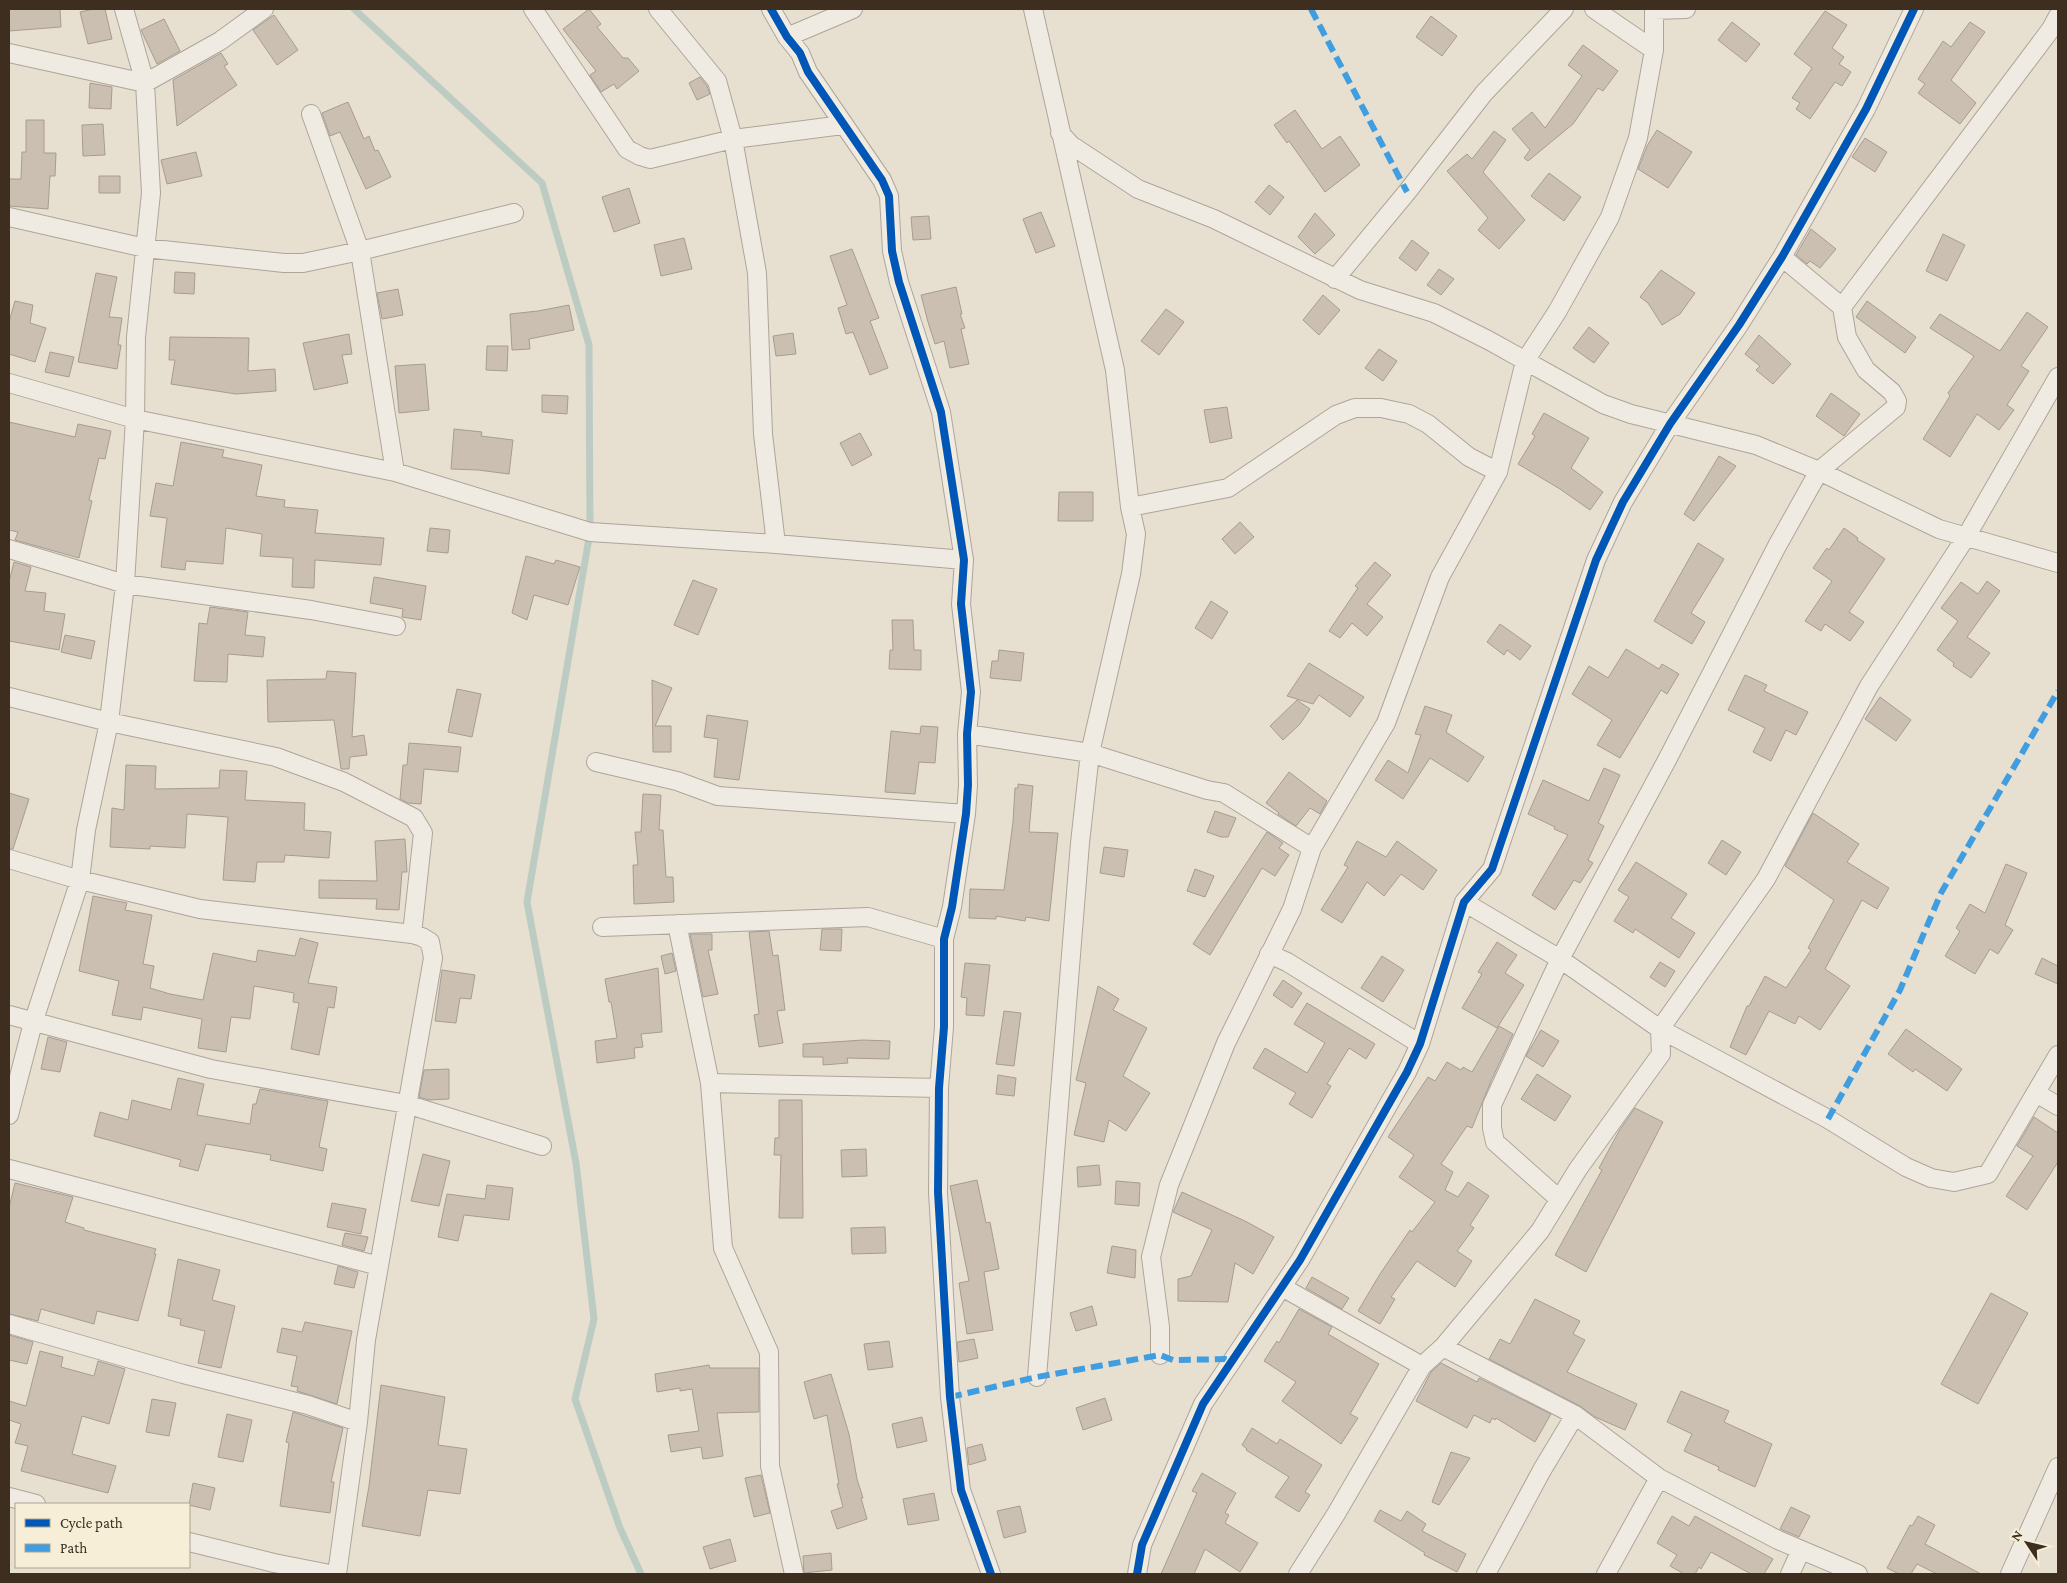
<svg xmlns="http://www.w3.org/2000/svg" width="2067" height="1583" viewBox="0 0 2067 1583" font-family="'Crimson Pro',serif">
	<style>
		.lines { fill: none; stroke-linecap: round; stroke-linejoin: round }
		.stream { stroke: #bcccc2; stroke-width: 7 }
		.building { fill: #cbbfb2; stroke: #a89c90 }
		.street-casing { stroke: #ada599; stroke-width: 20 }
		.street { stroke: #efebe3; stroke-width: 18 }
		.quiet { stroke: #3f9de0; stroke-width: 6; stroke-dasharray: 12 6; stroke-linecap: butt }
		.cycleway-casing { stroke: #f7eed8; stroke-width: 11 }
		.cycleway { stroke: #0057b8; stroke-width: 8 }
	</style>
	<rect width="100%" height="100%" fill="#e7e0d1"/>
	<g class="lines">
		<path class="stream" d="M354 9 542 183 589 345 590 532 527 902 576 1163 594 1319 575 1399 620 1528 641 1574"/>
	</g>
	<path class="building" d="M9 9H60L61 27 9 31Z
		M94 9H105L112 39 88 44 80 12Z
		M589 9 601 24 597 27 623 58H628L639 71 617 89 614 84 601 92 590 75 596 71 563 29Z
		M1825 11 1847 25 1832 48 1844 57 1839 64 1851 72 1842 86 1835 82 1810 119 1796 109 1800 103 1792 98 1812 68 1794 54Z
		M274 15 298 50 277 65 253 30Z
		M1431 16 1457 36 1442 56 1416 37Z
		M164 19 180 51 157 64 141 30Z
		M1732 22 1760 44 1746 62 1718 40Z
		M1970 22 1985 32 1951 80 1976 103 1960 124 1918 93 1925 84 1918 79 1943 41 1951 47Z
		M1583 45 1618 71 1603 91 1598 88 1573 124 1528 161 1524 158 1530 150 1512 129 1532 112 1545 128 1582 76 1568 65Z
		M221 53 228 64 224 66 237 85 177 126 173 80Z
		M700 77 707 86 710 94 697 100 689 83Z
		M90 83 112 87 111 109 89 108Z
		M348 102 364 139 369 136 375 151 378 150 391 177 366 189 340 132 330 136 322 113Z
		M1295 110 1322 149 1340 136 1360 165 1325 192 1289 141 1287 143 1274 125Z
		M26 120H44V153H56L55 176H50L48 209 9 206V179H21L22 152H26Z
		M103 124 105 155 83 156 82 125Z
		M1657 130 1692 152 1668 188 1638 169 1647 146Z
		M1494 131 1506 140 1483 172 1525 220 1499 249 1478 230 1488 218 1447 171 1467 154 1472 159Z
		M1865 138 1887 152 1875 172 1852 157Z
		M196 152 202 176 167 184 161 160Z
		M1549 173 1581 197 1564 221 1531 196Z
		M99 176H120V193H99Z
		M1269 185 1284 197 1270 215 1255 202Z
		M629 188 640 223 614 232 602 197Z
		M1041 212 1055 246 1036 253 1023 219Z
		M1315 213 1335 235 1315 254 1298 237Z
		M929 216 931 239 913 240 911 217Z
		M1811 229 1836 249 1820 268 1810 261 1807 264 1796 255Z
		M1943 234 1965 245 1947 281 1926 271Z
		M684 238 692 269 661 276 654 245Z
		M1412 240 1429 253 1416 271 1399 258Z
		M852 249 879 318 870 321 888 368 870 375 853 332 846 334 838 308 847 305 830 256Z
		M1439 269 1454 279 1441 295 1427 285Z
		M1661 270 1695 293 1680 314 1662 325 1648 303 1640 297Z
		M175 272 195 273 194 294 174 293Z
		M96 273 117 277 109 317 122 318 118 345H121L117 369 78 362Z
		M956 287 962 314H960L965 328 961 329 969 364 950 368 944 341 935 344 928 322 921 295Z
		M398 289 403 315 382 319 377 293Z
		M1323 295 1340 310 1319 335 1303 320Z
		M15 301 33 305 30 323 46 328 35 362 9 354V322Z
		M1867 301 1916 337 1905 353 1856 317Z
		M569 305 574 330 529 339 530 349 512 350 510 314 538 311Z
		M1166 309 1184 322 1159 355 1141 341Z
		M2027 312 2048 327 2021 366 2029 371 2007 405 2014 410 1999 430 1977 414 1950 457 1923 439 1950 396 1948 393 1974 356 1930 328 1940 314 2000 351Z
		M1589 327 1609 343 1594 363 1573 348Z
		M793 333 796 354 776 356 773 336Z
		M349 334 352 354 342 355 348 383 314 390 303 343Z
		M1759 335 1791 364 1773 384 1756 370 1760 366 1745 354Z
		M170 337 249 338 248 371 275 369 276 391 236 394 171 384 175 360H169Z
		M487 346H508L507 371 486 370Z
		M1379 349 1397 361 1383 381 1365 368Z
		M50 352 74 357 69 377 45 372Z
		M425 364 429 410 399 413 395 366Z
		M1831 393 1860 414 1844 436 1816 416Z
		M542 395 568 396 567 414 542 412Z
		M1227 407 1232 438 1210 443 1204 410Z
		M1544 413 1589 438 1571 468 1603 492 1590 510 1560 489 1518 464 1535 436 1532 434Z
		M9 422 75 437 78 424 111 431 105 459 99 458 89 500 92 501 79 558 15 540 18 532 9 530Z
		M454 429 482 432 481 436 513 440 509 474 478 470 451 469Z
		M860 433 872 455 852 466 840 443Z
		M181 442 224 450 222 457 262 465 256 496 285 500 284 507 318 510 315 533 384 538 381 565 315 560 314 588 292 587 293 558 260 556 262 534 226 528 223 564 186 561 185 570 161 567 167 518 150 516 156 483 173 486Z
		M1719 456 1736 466 1694 521 1684 514Z
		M1059 492H1093V521H1058Z
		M1240 522 1254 537 1235 554 1222 539Z
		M430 528 450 530 448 553 427 551Z
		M1844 528 1858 538 1857 540 1885 559 1849 612 1864 622 1850 641 1825 624 1821 631 1805 621 1832 581 1813 568 1827 548 1829 550Z
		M1698 543 1724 559 1691 613 1705 622 1692 644 1654 621Z
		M526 556 554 564 556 560 580 567 568 605 534 595 527 620 512 613Z
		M14 562 31 567 25 591 46 593 44 611 65 614 59 650 9 641V582Z
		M1375 562 1391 575 1367 604 1383 617 1367 636 1352 623 1340 638 1329 631 1358 588 1355 586Z
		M374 577 426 586 421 620 402 617 403 609 370 603Z
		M693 580 717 589 698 635 674 625Z
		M1987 581 2000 591 1967 637 1990 653 1971 678 1953 666 1954 663 1937 650 1958 621 1941 608 1961 582 1978 594Z
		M1211 601 1228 612 1212 639 1195 628Z
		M210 607 248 612 245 635 265 637 263 657 228 654 227 682 194 681 199 623 207 624Z
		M892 620H913L914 650H921V670L889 669 890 650H893Z
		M1500 624 1531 646 1520 660 1507 650 1504 655 1487 642Z
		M65 635 95 641 91 659 61 652Z
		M1626 649 1659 669 1662 664 1679 674 1667 694 1661 690 1620 758 1597 745 1612 720 1572 694 1589 666 1608 678Z
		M999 650 1024 653 1021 681 990 678 992 661H998Z
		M1309 663 1364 697 1350 717 1319 695 1313 704 1287 696Z
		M327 671 356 673 352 737 364 735 367 755 350 757 349 769H341L334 720 268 722 267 680 326 679Z
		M1745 675 1767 685 1764 691 1808 712 1796 735 1786 730 1771 761 1753 752 1765 728 1728 710Z
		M652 680 672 688 655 726H671V752H653Z
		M457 689 481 694 472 737 448 732Z
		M1880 697 1911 720 1896 741 1865 719Z
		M1297 700 1310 709 1300 724 1283 740 1270 726Z
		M1425 706 1452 715 1446 732 1484 757 1468 782 1430 758 1403 799 1375 780 1388 760 1408 773 1421 735 1415 734Z
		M707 715 748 721 739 780 714 777 718 739 704 737Z
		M921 726 938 727 935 763 919 762 915 794 885 792 891 731 920 734Z
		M409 743 461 747 458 772 424 769 421 804 408 803 400 799 403 765H407Z
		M126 765 156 766 155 789 219 788 220 770 247 771 245 800 305 803 304 830 331 832 329 858 285 855 284 862H257L255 882 223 880 228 817 187 814 185 848 150 846V849L110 847 112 808 124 810Z
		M1604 768 1620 775 1598 823 1604 826 1588 860 1593 863 1580 883 1574 880 1555 910 1532 895 1568 835 1554 829 1555 827 1528 814 1543 780 1589 801Z
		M1289 772 1327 801 1320 814 1310 808 1296 826 1278 814 1279 813 1266 803Z
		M1018 784 1033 786 1029 832 1058 833 1049 921 1026 917 1025 921 996 916V919L969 918 970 889 1004 890 1013 822 1015 788H1018Z
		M9 793 29 799 13 849H9Z
		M643 794 661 795 659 830H663L666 877H673L674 902 634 904 633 865H638L635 832H641Z
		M1215 811 1236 818 1228 837H1221L1207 832Z
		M1813 813 1859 844 1847 862 1889 888 1877 909 1862 900 1825 969 1850 986 1820 1030 1799 1016 1795 1024 1769 1011 1746 1055 1730 1047 1747 1006H1749L1765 976 1786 988 1811 950 1808 948 1834 900 1785 866Z
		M1267 832 1283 843 1279 848 1289 855 1275 876 1262 868 1210 955 1193 944Z
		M405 839 407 872H402L399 910 376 909 377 899 319 898V880L377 881 375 841Z
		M1722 840 1741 852 1726 875 1708 863Z
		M1357 841 1386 857 1397 841 1437 870 1423 890 1401 874 1384 896 1367 882 1342 923 1321 910 1348 867 1344 865Z
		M1104 847 1128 850 1124 877 1100 873Z
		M1636 862 1687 894 1671 918 1695 933 1679 958 1635 929 1633 933 1614 921 1629 897 1618 890Z
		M2006 864 2027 873 2005 925 2013 930 1998 954 1990 949 1975 974 1945 956 1960 931 1956 928 1970 904 1985 913Z
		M1195 869 1214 876 1205 897 1187 891Z
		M93 896 127 903 125 910 152 915 143 964 154 966 150 988 170 994 203 1000 213 953 256 962 258 950 295 956 300 938 318 943 308 983 337 987 334 1008 328 1007 319 1055 291 1049 299 1003 293 1002 294 993 254 986 250 1019 231 1017 226 1052 198 1048 202 1019 143 1007 141 1020 112 1015 119 981 79 971Z
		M822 929H842L841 951 820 950Z
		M769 931 773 956 778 955 785 1010 777 1011 783 1043 759 1047 754 1015 759 1014 749 932Z
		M690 934H712V950H708L718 994 703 997Z
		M1497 942 1517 955 1505 973 1524 985 1497 1028 1462 1008 1482 974 1478 972Z
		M672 953 676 971 665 974 661 956Z
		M1382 956 1404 970 1383 1002 1361 988Z
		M2042 958 2058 966V984L2035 974Z
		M1660 962 1675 971 1665 987 1650 977Z
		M965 963 990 965 984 1016 966 1015 967 998 961 997Z
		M658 968 662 1032 641 1034 643 1047 634 1048 635 1058 597 1063 595 1041 617 1038 611 1002H609L605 979Z
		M442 970 475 975 471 999 460 998 456 1023 435 1021Z
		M1283 980 1302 993 1292 1008 1273 995Z
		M1098 986 1119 999 1113 1010 1147 1028 1123 1076 1150 1093 1126 1131 1109 1120 1104 1142 1074 1135 1086 1083 1076 1080Z
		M1307 1003 1375 1044 1366 1059 1349 1048 1327 1084 1331 1086 1312 1118 1289 1104 1296 1093 1253 1068 1265 1048 1307 1073 1325 1043 1294 1024Z
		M1004 1011 1021 1013 1014 1066 996 1064Z
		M1499 1026 1513 1034 1491 1081 1472 1128 1467 1126 1441 1164 1453 1172 1445 1190 1458 1197 1468 1182 1489 1196 1470 1225 1474 1228 1457 1251 1472 1261 1455 1287 1417 1261 1391 1297 1395 1299 1380 1324 1358 1311 1380 1274 1410 1230 1412 1232 1435 1202 1399 1177 1414 1155 1388 1137 1428 1077 1435 1081 1447 1062 1461 1070 1463 1067 1472 1072Z
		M1906 1029 1962 1069 1947 1091 1915 1069 1913 1072 1888 1054Z
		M1541 1030 1559 1041 1543 1067 1526 1056Z
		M48 1037 67 1042 60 1072 41 1069Z
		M863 1040 890 1041 889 1059 847 1058 848 1063 823 1065V1057H803V1044Z
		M449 1069V1099L429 1100 419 1097 424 1070Z
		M1537 1074 1571 1096 1555 1121 1521 1099Z
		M998 1075 1016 1078 1014 1096 996 1094Z
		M178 1078 204 1084 197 1115 250 1124 253 1104H256L260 1089 328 1101 319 1147 327 1149 323 1171 270 1160 271 1155 206 1144 198 1171 179 1166 181 1160 94 1136 100 1112 128 1120 132 1100 171 1110Z
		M779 1100H802L803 1218H779L781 1155H774L775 1138H779Z
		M1635 1108 1663 1122 1586 1272 1555 1255 1602 1170 1599 1168 1619 1131Z
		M2034 1117 2058 1133V1162L2027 1210 2006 1196 2033 1156 2017 1146Z
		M866 1149 867 1176 842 1177 841 1150Z
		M423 1154 450 1161 439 1206 411 1201Z
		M1099 1165 1101 1185 1078 1187 1077 1167Z
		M977 1180 986 1223 990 1222 999 1269 984 1272 993 1330 967 1334 959 1283 969 1281 950 1186Z
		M1116 1181 1140 1183 1139 1206 1115 1204Z
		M15 1183 73 1197 65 1222 84 1228V1230L156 1249 154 1254H156L138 1321 97 1311 94 1324 41 1309 38 1321 9 1314V1208Z
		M487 1185 513 1188 509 1220 464 1215 458 1241 438 1237 447 1194 485 1199Z
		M1182 1192 1247 1222 1274 1237 1253 1274 1235 1263 1228 1302 1178 1301V1279L1191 1276 1212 1230 1173 1212Z
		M332 1203 366 1209 361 1234 327 1227Z
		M885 1227 886 1253 852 1254 851 1228Z
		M345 1233 368 1237 364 1251 342 1245Z
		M1112 1246 1136 1250 1135 1278 1107 1273Z
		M178 1259 220 1270 212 1300 235 1306 221 1368 198 1363 205 1331 180 1325 181 1319 168 1316Z
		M338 1266 358 1272 354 1288 334 1284Z
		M1312 1277 1349 1298 1342 1309 1306 1288Z
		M1991 1293 2028 1313 1978 1404 1941 1384Z
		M1535 1299 1580 1321 1573 1334 1585 1340 1567 1372 1637 1404 1625 1430 1595 1417 1580 1406 1489 1359 1500 1339 1510 1344Z
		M1092 1306 1097 1325 1076 1331 1070 1313Z
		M1299 1309 1332 1327 1328 1334 1379 1364 1350 1414 1358 1418 1341 1444 1282 1401 1296 1382 1264 1361 1277 1341 1279 1343Z
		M305 1322 352 1331 337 1404 297 1391 298 1387 291 1386 297 1356 277 1352 282 1328 302 1332Z
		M9 1335 33 1342 27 1364 9 1360Z
		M974 1339 978 1358 959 1362 957 1342Z
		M889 1341 893 1367 868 1370 864 1344Z
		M40 1351 63 1357 61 1367 94 1376 98 1361 125 1369 109 1424 82 1416 72 1454 116 1466 108 1493 21 1471 28 1446 15 1443 21 1424 9 1420V1401L26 1406Z
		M1441 1363 1477 1382 1479 1378 1551 1414 1535 1442 1496 1418 1495 1420 1492 1418 1490 1423 1474 1415 1467 1428 1416 1401 1431 1372Z
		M709 1365 710 1368H759V1412L717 1413 723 1456 703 1459 701 1447 671 1452 668 1435 699 1431 692 1389 680 1391V1388L657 1392 655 1374Z
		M831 1374 849 1434 857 1479 863 1498H861L867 1519 837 1529 831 1511 843 1507 837 1484H839L827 1415 814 1419 804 1382Z
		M381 1385 445 1397 438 1445 467 1449 460 1494 428 1490 420 1536 362 1526 369 1486Z
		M1681 1391 1729 1411 1724 1422 1772 1444 1755 1487 1718 1470 1719 1467 1684 1451 1692 1434 1667 1422Z
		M1105 1398 1112 1420 1083 1430 1076 1408Z
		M152 1399 176 1403 169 1436 146 1432Z
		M293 1412 343 1428 331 1482H334L330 1513 280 1506 289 1443 286 1442Z
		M227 1414 252 1420 243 1462 218 1457Z
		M922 1417 927 1441 897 1448 892 1424Z
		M1252 1428 1277 1444 1280 1439 1322 1465 1305 1492 1310 1495 1299 1512 1275 1497 1289 1477 1246 1450 1247 1449 1242 1445Z
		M982 1444 986 1460 969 1465 967 1448Z
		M1451 1452 1470 1458 1439 1505 1432 1502Z
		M1202 1473 1236 1493 1225 1513 1229 1515 1225 1523 1258 1543 1240 1572 1205 1549 1194 1574H1161L1197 1493 1192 1491Z
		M761 1475 770 1513 754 1517 745 1478Z
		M193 1483 215 1488 210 1510 189 1505Z
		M934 1493 939 1520 908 1525 903 1499Z
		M1020 1506 1026 1532 1004 1538 997 1511Z
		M1791 1507 1810 1516 1799 1537 1780 1529Z
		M1380 1510 1401 1521 1407 1511 1426 1524 1422 1531 1466 1554 1457 1572 1424 1555 1425 1553 1374 1521Z
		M1672 1516 1689 1526 1695 1516 1773 1559 1764 1574H1751L1711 1552 1701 1569 1699 1567 1695 1574H1684L1670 1566 1677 1555 1657 1543Z
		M1918 1516 1935 1525 1925 1544 1981 1574H1937L1917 1564 1911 1574H1899L1887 1568 1910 1525 1912 1526Z
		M730 1539 736 1561 710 1569 703 1547Z
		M831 1553 832 1570 804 1573 803 1556Z"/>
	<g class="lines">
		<defs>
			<path id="street" d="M533 9 627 149 640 156 650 159 733 139 843 125
				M658 9 717 81 733 139 757 273 763 434 776 544
				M771 9 787 37 800 53 808 72 882 180 889 196 892 251 899 282 941 412 964 560 961 604 971 692 967 734 968 785 966 814 952 907 944 939V1027L939 1088 938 1192 950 1397 961 1490 991 1574
				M1033 9 1115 370 1130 507 1136 534 1131 574 1090 753 1080 843 1037 1377
				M1594 9 1654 50
				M1654 10 1686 9
				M787 37 853 9
				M9 53 145 83 220 41 264 9
				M311 114 360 251 395 472
				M1060 133 1071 145 1138 189 1214 219 1360 290 1434 313 1488 340 1603 404 1631 414 1756 445 1819 471 1939 529 2058 563
				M9 217 145 248 284 263H303L360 251 514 213
				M1335 279 1407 192 1484 93 1564 9
				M1842 307 2051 29 2058 16
				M9 383 135 419 395 472 590 532 776 544 964 560
				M1130 507 1228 488 1336 415 1355 408H1381L1409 414 1428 424 1469 457 1498 472
				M9 549 125 584 311 610 396 626
				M9 697 109 722 276 757 344 782 414 818 423 833 412 934
				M967 734 1090 753 1207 790 1224 793 1312 848
				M596 762 677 781 718 796 966 814
				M9 859 80 880 200 909 412 934 422 937 430 942 433 958 366 1340 358 1422 337 1574
				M1464 902 1560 959 1660 1029 1828 1119 1906 1167 1931 1178 1954 1182 1988 1174 2058 1055
				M677 924 710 1083 723 1248 769 1352 770 1466 794 1574
				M602 927 868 917 944 939
				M1269 954 1287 962 1420 1044
				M9 1015 211 1069 406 1104 542 1146
				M710 1083 939 1088
				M2036 1093 2058 1106
				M9 1115 33 1023 80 880 86 830 109 722 125 584 135 419 136 337 151 193 145 83 124 9
				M9 1169 379 1266
				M1559 1199 1495 1142 1492 1128V1105L1560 959 1667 760 1777 546 1819 471 1896 407 1897 401 1892 392 1866 370 1847 337 1842 307 1782 257
				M1282 1287 1422 1366
				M9 1324 183 1374 308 1405 358 1422
				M1443 1347 1575 1415 1659 1478 1778 1540 1858 1574
				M1160 1355V1327L1151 1257 1169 1185 1226 1043 1292 909 1312 848 1386 723 1440 577 1498 472 1525 361 1557 312 1610 217 1638 138 1654 50V9
				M9 1497 36 1504
				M189 1542 274 1563 330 1574
				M1137 1574 1142 1545 1203 1404 1300 1260 1407 1072 1420 1044 1464 902 1492 869 1596 560 1623 502 1670 424 1739 325 1782 257 1866 109 1914 9
				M1298 1574 1336 1514 1422 1366 1443 1347 1540 1231 1578 1169 1661 1054 1660 1029 1766 879 1869 686 1966 537 2058 377
				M1486 1574 1542 1470 1575 1415
				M1606 1574 1659 1478
				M1790 1574 1801 1550
				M2010 1574 2058 1467"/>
		</defs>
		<use href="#street" class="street-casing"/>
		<use href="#street" class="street"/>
		<path class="quiet" d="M1311 9 1407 192
			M1828 1119 1900 990 1941 893 2058 691
			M950 1397 1037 1377 1160 1355 1173 1360 1234 1359"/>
		<defs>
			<path id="cycleway" d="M771 9 787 37 800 53 808 72 882 180 889 196 892 251 899 282 941 412 964 560 961 604 971 692 967 734 968 785 966 814 952 907 944 939V1027L939 1088 938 1192 950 1397 961 1490 991 1574
				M1137 1574 1142 1545 1203 1404 1300 1260 1407 1072 1420 1044 1464 902 1492 869 1596 560 1623 502 1670 424 1739 325 1782 257 1866 109 1914 9"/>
		</defs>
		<use href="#cycleway" class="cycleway-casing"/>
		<use href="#cycleway" class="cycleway"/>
	</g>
	<rect width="2067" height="1583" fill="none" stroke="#3d2e20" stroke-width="20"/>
	<rect x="15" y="1503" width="175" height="65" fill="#f7eed8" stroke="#ada18e"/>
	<rect x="25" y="1519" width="25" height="8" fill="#0057b8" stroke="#ada18e"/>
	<text x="60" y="1528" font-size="15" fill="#3d2e20">Cycle path</text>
	<rect x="25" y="1544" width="25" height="8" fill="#3f9de0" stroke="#ada18e"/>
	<text x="60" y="1553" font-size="15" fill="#3d2e20">Path</text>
	<g transform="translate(2027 1543) rotate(305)" stroke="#f7eed8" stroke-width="4" paint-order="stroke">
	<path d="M0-4L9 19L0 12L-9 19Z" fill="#3d2e20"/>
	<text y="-8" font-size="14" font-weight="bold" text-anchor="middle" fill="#3d2e20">N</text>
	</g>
</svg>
